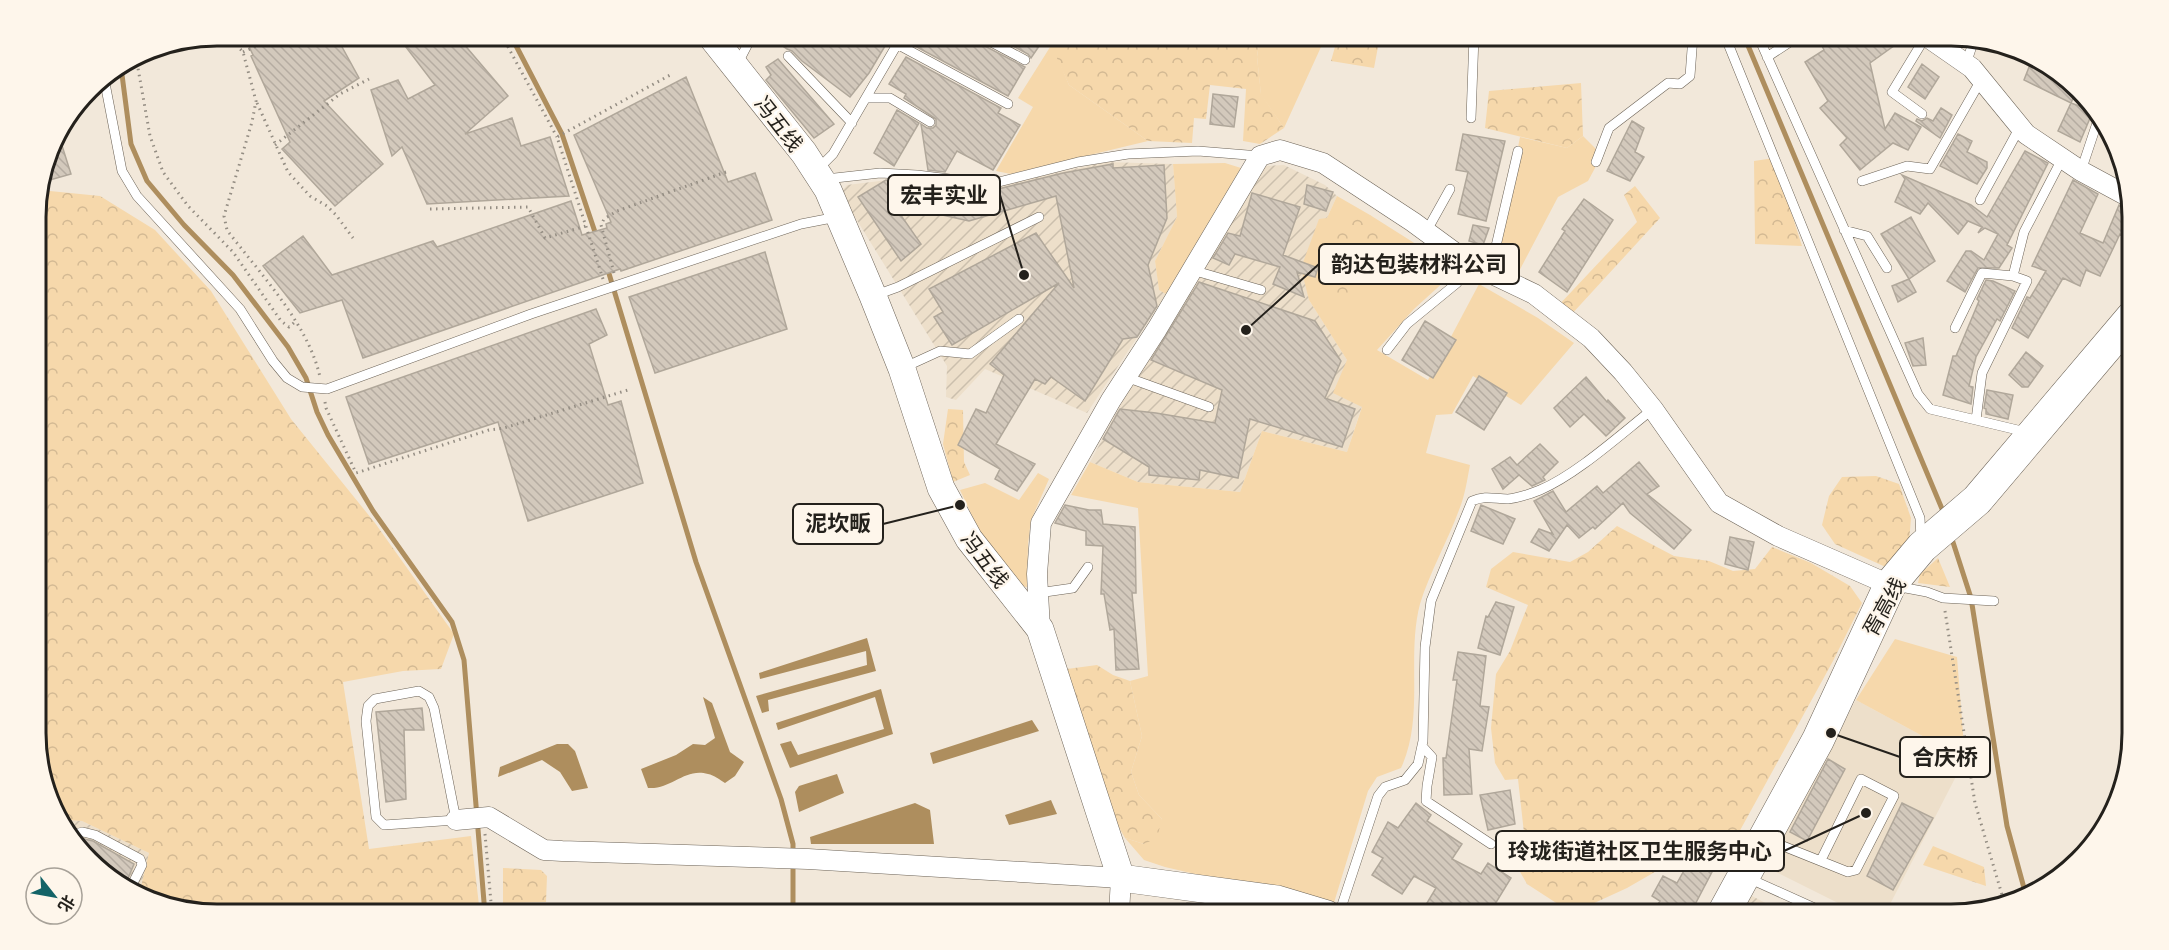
<svg xmlns="http://www.w3.org/2000/svg" width="2169" height="950" viewBox="0 0 2169 950" font-family="'Playfair Display','Noto Sans SC',serif">
	<style>
		.built { fill: #eddfca }
		.industrial { fill: url(#industrial-furrows) }
		.green { fill: #f6d8ab }
		.forest { fill: url(#forest-crowns) }
		.water { fill: #ae8e5e }
		.lines { fill: none; stroke-linecap: round; stroke-linejoin: round }
		.stream { stroke: #ae8e5e; stroke-width: 5 }
		.building { fill: url(#building-back-hatch); stroke: #b0a79a; stroke-width: 1.5 }
		.lane-casing { stroke: #6c6357; stroke-width: 10 }
		.street-casing { stroke: #6c6357; stroke-width: 21 }
		.secondary-casing { stroke: #6c6357; stroke-width: 28 }
		.primary-casing { stroke: #6c6357; stroke-width: 33 }
		.path { stroke: #948d83; stroke-width: 3; stroke-dasharray: 1.5 4.5; stroke-linecap: butt }
		.lane { stroke: #fff; stroke-width: 9 }
		.street { stroke: #fff; stroke-width: 20 }
		.secondary { stroke: #fff; stroke-width: 27 }
		.primary { stroke: #fff; stroke-width: 32 }
		.labels { text-anchor: middle; dominant-baseline: central; stroke-width: 4.5; stroke-linejoin: round; paint-order: stroke }
		.street-label { font-size: 21px; fill: #24211c; stroke: #fef6eb }
		.rim { fill: none; stroke: #24211c; stroke-width: 3 }
		.leader { fill: none; stroke: #24211c; stroke-width: 2 }
		.callout-dot { fill: #24211c; stroke: #fef6eb; stroke-width: 2 }
		.callout { fill: #fef6eb; stroke: #24211c; stroke-width: 2 }
		.callout-label { font-size: 22px; text-anchor: middle; font-weight: bold; fill: #24211c }
	</style>
	<defs>
		<pattern id="industrial-furrows" width="10" height="10" patternUnits="userSpaceOnUse" patternTransform="scale(1.5)"><rect width="10" height="10" fill="#eddfca"/><path d="M-1 1l2-2M0 10L10 0M9 11l2-2" fill="none" stroke="#cbbfad"/></pattern>
		<pattern id="forest-crowns" width="20" height="18" patternUnits="userSpaceOnUse" patternTransform="scale(1.5)"><rect width="20" height="18" fill="#f6d8ab"/><path d="M2 6a3 3 0 1 1 6 0M12 15a3 3 0 1 1 6 0" fill="none" stroke="#d3b993"/></pattern>
		<pattern id="building-back-hatch" width="6" height="6" patternUnits="userSpaceOnUse" patternTransform="scale(1.5)"><rect width="6" height="6" fill="#d3c9bc"/><path d="M-1 5l2 2M0 0l6 6M5-1l2 2" fill="none" stroke="#b5aca1"/></pattern>
	</defs>
	<rect width="100%" height="100%" fill="#f2e8da"/>
	<path class="built" d="M1856 700 1965 759 1885 914H1860L1766 867Z"/>
	<path class="industrial" d="M1106 162 1173 164 1177 217 1155 261 1159 289 1166 294 1087 413 985 369 956 400 946 397 947 366 840 193 847 185 888 180 974 191Z
		M1284 165 1325 185 1337 196 1327 218 1309 300 1347 360 1362 406 1347 452 1262 431 1240 492 1138 482 1090 462 1140 369 1266 166Z
		M67 820 82 821 149 853 141 891 153 897 152 901 74 843 65 822Z
		M1750 895 1787 914H1740Z"/>
	<path class="green" d="M1260 36H1326L1284 128 1261 95 1257 57Z
		M1052 44 1069 85 1148 141 1011 174 996 171 1033 107 1018 98Z
		M1583 136 1602 155 1588 181 1558 197 1515 279 1495 266 1520 137 1567 148Z
		M1225 163 1241 168 1166 294 1159 290 1155 261 1177 217 1173 164Z
		M1337 196 1370 215 1457 270 1414 309 1377 350 1428 380 1479 284 1538 318 1574 343 1521 405 1473 376 1452 414 1436 415 1426 453 1470 465C1467 480 1465 496 1459 510 1448 540 1429 574 1420 604 1406 657 1425 717 1401 768L1377 777 1368 791 1333 906 1165 867 1144 860 1125 838 1144 844 1162 819 1139 795 1131 772 1142 736 1130 681 1148 676 1138 508 1071 495 1090 462 1138 482 1240 492 1262 431 1347 452 1362 407 1333 393 1347 360 1309 300 1301 268 1319 219 1327 218Z
		M1038 473 1049 479 1031 520 1028 544 1027 587 1021 586 981 535 960 490 985 483 1019 500Z
		M1895 639 1957 657 1965 759 1856 700Z"/>
	<path class="forest" d="M1047 36H1260L1257 57 1261 94 1284 128 1260 144 1243 141 1246 89 1210 85 1206 119 1194 118 1192 143 1148 141 1069 85Z
		M1338 36H1380L1374 68 1331 61Z
		M1581 83 1583 136 1567 148 1485 128 1489 91Z
		M1774 158 1802 246 1755 244 1754 161Z
		M1635 186 1660 218 1570 316 1557 307 1637 222 1624 195Z
		M40 190 100 196 155 230 211 291 291 419 375 523 454 634 441 669 403 671 343 682 369 849 471 836 480 914H218L152 901 153 897 140 891 149 853 82 821 67 820 65 822 38 756 36 206Z
		M1370 215 1405 250 1388 264 1372 263 1359 286 1341 298 1319 284 1318 250 1329 228 1351 216Z
		M948 409 963 410 964 462 970 475 953 482 943 444Z
		M1876 476 1899 484 1911 518 1909 543 1890 569 1835 544 1822 525 1829 496 1842 477Z
		M1617 526 1674 556 1709 561 1733 571 1755 569 1772 547 1811 563 1850 586 1862 603 1833 661 1732 845 1699 852 1667 865 1627 888 1590 905 1564 908 1527 884 1511 856 1524 833 1518 779 1505 780 1495 763 1491 728 1496 674 1510 651 1528 605 1486 587 1491 569 1513 552 1570 562 1588 552Z
		M1938 558 1950 587 1918 583 1920 574Z
		M1097 665 1113 675 1130 681 1142 736 1131 772 1139 795 1162 819 1157 838 1144 844 1125 838 1109 810 1067 669Z
		M1933 846 1984 867 1986 886 1923 865Z
		M503 868 541 870 547 876 546 902 503 903Z"/>
	<path class="water" d="M867 638 876 671 768 700 769 711 762 713 756 696 867 665 866 651 760 679 759 673Z
		M881 689 893 734 790 768 780 744 791 741 798 755 884 729 875 697 778 730 776 723Z
		M703 697 712 703 730 752 744 762 735 776 725 783C720 780 714 775 708 774 685 767 671 790 648 788L641 769 676 755 693 744 705 745 715 738Z
		M1032 720 1039 731 933 764 930 753Z
		M557 744H568L575 751 588 788 572 791 560 772 542 760 498 777 500 767Z
		M837 774 844 793 799 812 795 792 799 786Z
		M1051 800 1057 814 1009 825 1005 815Z
		M915 803 930 810 934 844H811L810 837Z"/>
	<g class="lines">
		<path class="stream" d="M511 36 562 134 597 238
			M1744 36 1945 516
			M121 67 131 144 147 181 184 225 233 275 288 347 306 378 317 412 328 435 373 511 452 622 464 660 485 914
			M607 267 696 562 781 799 793 844V914
			M1951 536 1971 598 2007 826 2024 888 2030 894"/>
	</g>
	<path class="building" d="M244 36H336L359 78 324 101 383 164 335 206 282 149 290 142 251 56 253 55Z
		M410 36H457L508 96 465 134 512 118 521 146 550 137 569 196 427 204 402 147 392 156 371 90 398 80 408 99 435 85 402 42Z
		M769 36H891L869 73 850 97 802 61 792 51 787 49Z
		M919 36H973L977 42 1025 67 1008 96 913 45Z
		M994 36H1046L1031 58 1028 54Z
		M1817 36H1889L1895 45 1870 63 1885 129 1895 113 1921 127 1908 150 1893 143 1860 170 1840 145 1847 138 1820 108 1828 101 1805 62 1824 50Z
		M906 57 1001 108 998 113 1020 125 993 170 957 151 945 172 928 170 921 124 927 128H933L936 125V119L904 98 906 94 889 84Z
		M778 59 834 124 814 138 766 80 771 75 766 67Z
		M2031 62 2043 67 2076 92 2071 103 2024 80Z
		M1922 64 1939 77 1925 99 1908 87Z
		M686 77 728 182 755 173 772 220 621 271 620 269 363 358 342 300 300 313 263 266 303 236 332 275 433 241 437 247 571 201 582 235 607 228 606 224 611 222 574 135Z
		M1213 94 1238 97 1234 127 1210 124Z
		M2071 103 2093 111 2080 142 2058 131Z
		M1941 108 1952 115 1940 138 1916 121 1917 119 1922 121 1927 118 1933 121Z
		M897 110 919 123 894 166 874 153Z
		M1632 121 1644 128 1635 152 1644 157 1630 181 1607 171Z
		M58 133 71 174 43 182 55 138Z
		M1463 134 1505 141 1486 221 1458 214 1468 172 1456 170Z
		M1958 134 1972 141 1967 152 1987 162V168L1977 184 1940 166Z
		M2025 151 2048 163 2007 245 2012 248 1999 268H1978L1965 292 1947 281 1966 251H1971L1984 260 1998 234 1985 228 1978 233 1982 227 1968 221 1958 234 1928 203 1920 214 1895 202 1905 179 1902 175 1971 205 1987 217Z
		M1113 164V168L1164 165 1167 218 1148 265 1157 306 1137 337 1123 339 1085 401 1051 377 1045 384 1035 379 996 444 1035 464 1017 491 995 479 1000 469 958 445 976 409 986 413 1004 375 990 364 1059 283 952 345 934 317 943 312 929 289 1036 233 1074 288 1056 196 969 221 893 204 921 244 901 261 858 197 886 180 931 187 930 183 937 184 935 187 974 195 1063 173Z
		M2073 180 2098 194 2080 233 2103 243 2119 205 2132 212V241L2120 234 2100 276 2086 270 2080 286 2063 278 2028 338 2012 328 2027 297 2030 298 2046 271 2032 266Z
		M1307 185 1333 192 1326 211 1304 204Z
		M1252 193 1300 207 1283 255 1318 268 1315 277 1297 272 1304 297 1273 284 1280 267 1235 254 1229 265 1213 258 1228 233 1240 236Z
		M1584 199 1613 220 1567 292 1539 272 1565 231 1562 229Z
		M1911 217 1935 261 1909 279 1881 234Z
		M1473 225 1489 228 1483 245 1469 241Z
		M765 252 787 329 655 373 629 297Z
		M1909 279 1916 292 1898 302 1892 286Z
		M1986 280 1993 281 2015 291 2000 321 1997 319 1976 357 1969 386 1973 387 1971 404 1943 395 1953 356H1956L1979 301 1977 299Z
		M1199 282 1315 321 1341 361 1325 398 1355 409 1342 447 1250 419 1238 478 1200 470 1199 480 1149 475V467L1103 439 1120 409 1156 413 1215 423 1222 390 1151 360Z
		M596 309 607 335 589 344 608 405 621 401 643 483 528 521 498 422 369 464 346 397Z
		M1425 321 1456 340 1433 378 1402 360Z
		M1923 338 1926 365 1913 366 1905 343Z
		M2026 352 2043 366 2028 387H2022L2009 375Z
		M1479 376 1507 393 1484 430 1456 412Z
		M1586 377 1607 402 1608 400 1625 418 1606 436 1584 414 1570 427 1554 408Z
		M1987 390 2013 395 2008 419 1986 414V409L1984 408Z
		M1540 444 1558 462 1543 477 1545 480 1532 486 1519 475 1503 489 1492 469 1510 457 1517 465Z
		M1639 462 1659 486 1647 494 1691 530 1674 549 1630 513 1623 503 1595 529 1593 527 1579 538 1567 525 1549 551 1531 542 1539 529 1553 534 1534 501 1553 491 1566 512 1597 486 1603 493Z
		M1065 505 1089 510H1101L1103 524 1135 527 1136 593H1132L1139 669 1116 670 1114 629 1110 630 1104 594H1101L1103 546 1086 545V531L1055 523Z
		M1481 505 1515 519 1503 544 1471 531Z
		M1730 537 1754 542 1748 570 1725 564Z
		M1496 602 1514 607 1500 655 1478 648 1486 616 1488 617Z
		M1458 652 1486 656 1480 706 1489 707 1482 751 1469 749 1472 794 1444 795 1443 758H1446L1457 680H1453Z
		M422 708 424 730H404L406 799 386 802 376 712Z
		M1828 759 1845 769 1807 841 1790 832Z
		M1510 790 1515 824 1488 830 1480 795Z
		M1416 803 1431 815 1427 821 1462 844 1452 859 1481 874 1488 863 1511 878 1489 914H1433L1424 908 1436 888 1414 876 1402 894 1372 875 1383 858 1372 852 1388 822 1398 828Z
		M1902 803 1933 818 1893 890 1867 876Z
		M84 839 93 841 134 864 126 883 79 847Z
		M1690 860 1713 870 1690 914H1652L1660 901 1652 896 1663 876 1677 883Z
		M1187 903 1230 909V914H1186Z"/>
	<g class="lines">
		<defs>
			<path id="lane" d="M980 36 1025 60
				M1725 36 1920 518 1921 539
				M1758 36 1918 394 1930 409 2026 432
				M897 44 1008 104
				M788 56 852 123
				M1767 57 1799 36
				M738 63 752 36
				M1966 64 1974 40
				M104 78 122 171 137 196 240 309 273 361 287 378 302 387 327 389 531 314 801 224 837 217
				M866 98H890L930 122
				M1922 114 1892 92 1926 36
				M1471 118 1474 36
				M1596 162 1609 128 1668 83 1680 84 1690 76 1693 36
				M817 170 833 154 902 36
				M2081 171 2099 117
				M826 179 880 173 917 175 991 184 1078 162 1128 154 1198 151 1260 156
				M1862 181 1907 166 1930 169 1981 80
				M1980 200 2020 127
				M1844 230 1867 236 1887 268
				M1426 232 1450 189
				M1192 270 1261 290
				M1493 274V259L1518 151
				M876 295 898 287 1039 217
				M1955 328 1982 273 2013 276
				M1387 350 1407 324 1457 283 1469 263
				M905 367 940 351 970 354 1019 319
				M1126 377 1209 407
				M1976 420 1982 373 2027 281 2013 276 2024 232 2062 159
				M1895 586 1927 592 1943 598 1994 601
				M1038 593 1073 588 1088 567
				M419 691 429 697 434 708 456 820 384 825 376 817 366 721 368 706 375 699Z
				M1422 746 1432 757 1427 786 1426 801 1491 844
				M70 835 83 832 95 835 140 859 142 865 131 887
				M1768 840 1848 872 1856 870 1894 796 1861 779 1821 860
				M1748 878 1828 914
				M1339 914 1378 796 1385 787 1405 780 1418 764 1423 741 1425 647 1431 601 1472 501C1485 495 1495 499 1508 499 1519 498 1530 494 1540 490 1576 475 1621 434 1653 409"/>
			<path id="street" d="M1926 36 1972 68 2026 134 2081 171 2131 198
				M1040 629 1037 574 1041 523 1111 400 1157 329 1260 156 1280 150 1323 163 1413 222 1469 263 1534 294 1591 338 1623 372 1653 409 1719 503 1778 536 1890 585
				M456 820 489 817 544 850 562 851 808 859 1121 878 1119 914"/>
			<path id="secondary" d="M711 36 804 153 828 190 873 296 902 369 941 488 969 539 1040 629 1121 878 1277 899 1327 914"/>
			<path id="primary" d="M1723 914 1818 740 1890 585 1922 547 1977 500 2132 317"/>
		</defs>
		<use href="#lane" class="lane-casing"/>
		<use href="#street" class="street-casing"/>
		<use href="#secondary" class="secondary-casing"/>
		<use href="#primary" class="primary-casing"/>
		<path class="path" d="M228 36 243 52 256 101 252 122 224 216 227 230C260 274 308 323 320 377
			M502 36 557 137
			M243 52 280 36
			M136 57 150 136 163 172 188 206 233 252 281 321 289 327 296 321
			M257 103 288 172 310 196 327 206 336 215 353 238
			M275 145 340 94 369 79
			M430 209 528 207 545 238 586 226
			M614 273 601 225 604 219 617 211 726 172
			M603 279 557 137 672 74
			M325 402 326 408 356 473 489 430 504 428 628 390
			M1945 611 1975 803 2005 905
			M485 834 492 914"/>
		<use href="#lane" class="lane"/>
		<use href="#street" class="street"/>
		<use href="#secondary" class="secondary"/>
		<use href="#primary" class="primary"/>
	</g>
	<g class="labels">
		<g class="street-label">
			<text transform="translate(780 123) rotate(52)">冯五线</text>
			<text transform="translate(986 559) rotate(53)">冯五线</text>
			<text transform="translate(1883 606) rotate(-61)">胥高线</text>
		</g>
	</g>
	<path d="M0 0H2169V950H0ZM217 46H1951A171 171 0 0 1 2122 217V733A171 171 0 0 1 1951 904H217A171 171 0 0 1 46 733V217A171 171 0 0 1 217 46Z" fill="#fef6eb" fill-rule="evenodd"/>
	<path class="rim" d="M217 46H1951A171 171 0 0 1 2122 217V733A171 171 0 0 1 1951 904H217A171 171 0 0 1 46 733V217A171 171 0 0 1 217 46Z"/>
	<path class="leader" d="M1024 275L1000 195M1246 330L1319 264M960 505L883 524M1831 733L1900 757M1866 813L1784 851"/>
	<g class="callout-dot">
		<circle cx="1024" cy="275" r="6"/>
		<circle cx="1246" cy="330" r="6"/>
		<circle cx="960" cy="505" r="6"/>
		<circle cx="1831" cy="733" r="6"/>
		<circle cx="1866" cy="813" r="6"/>
	</g>
	<g class="callout">
		<rect x="888" y="175" width="112" height="40" rx="6"/>
		<rect x="1319" y="244" width="200" height="40" rx="6"/>
		<rect x="793" y="504" width="90" height="40" rx="6"/>
		<rect x="1900" y="737" width="90" height="40" rx="6"/>
		<rect x="1496" y="831" width="288" height="40" rx="6"/>
	</g>
	<g class="callout-label">
		<text x="944" y="203">宏丰实业</text>
		<text x="1419" y="272">韵达包装材料公司</text>
		<text x="838" y="531">泥坎畈</text>
		<text x="1945" y="765">合庆桥</text>
		<text x="1640" y="859">玲珑街道社区卫生服务中心</text>
	</g>
	<g transform="translate(54 896) rotate(121)"><circle r="28" fill="#fef6eb" stroke="#a7a198" stroke-width="1.5"/>
	<path d="M0-4.5L10 22L0 15L-10 22Z" fill="#136367"/>
	<text y="-9" font-size="16" font-weight="bold" text-anchor="middle" fill="#24211c">北</text>
	</g>
</svg>
